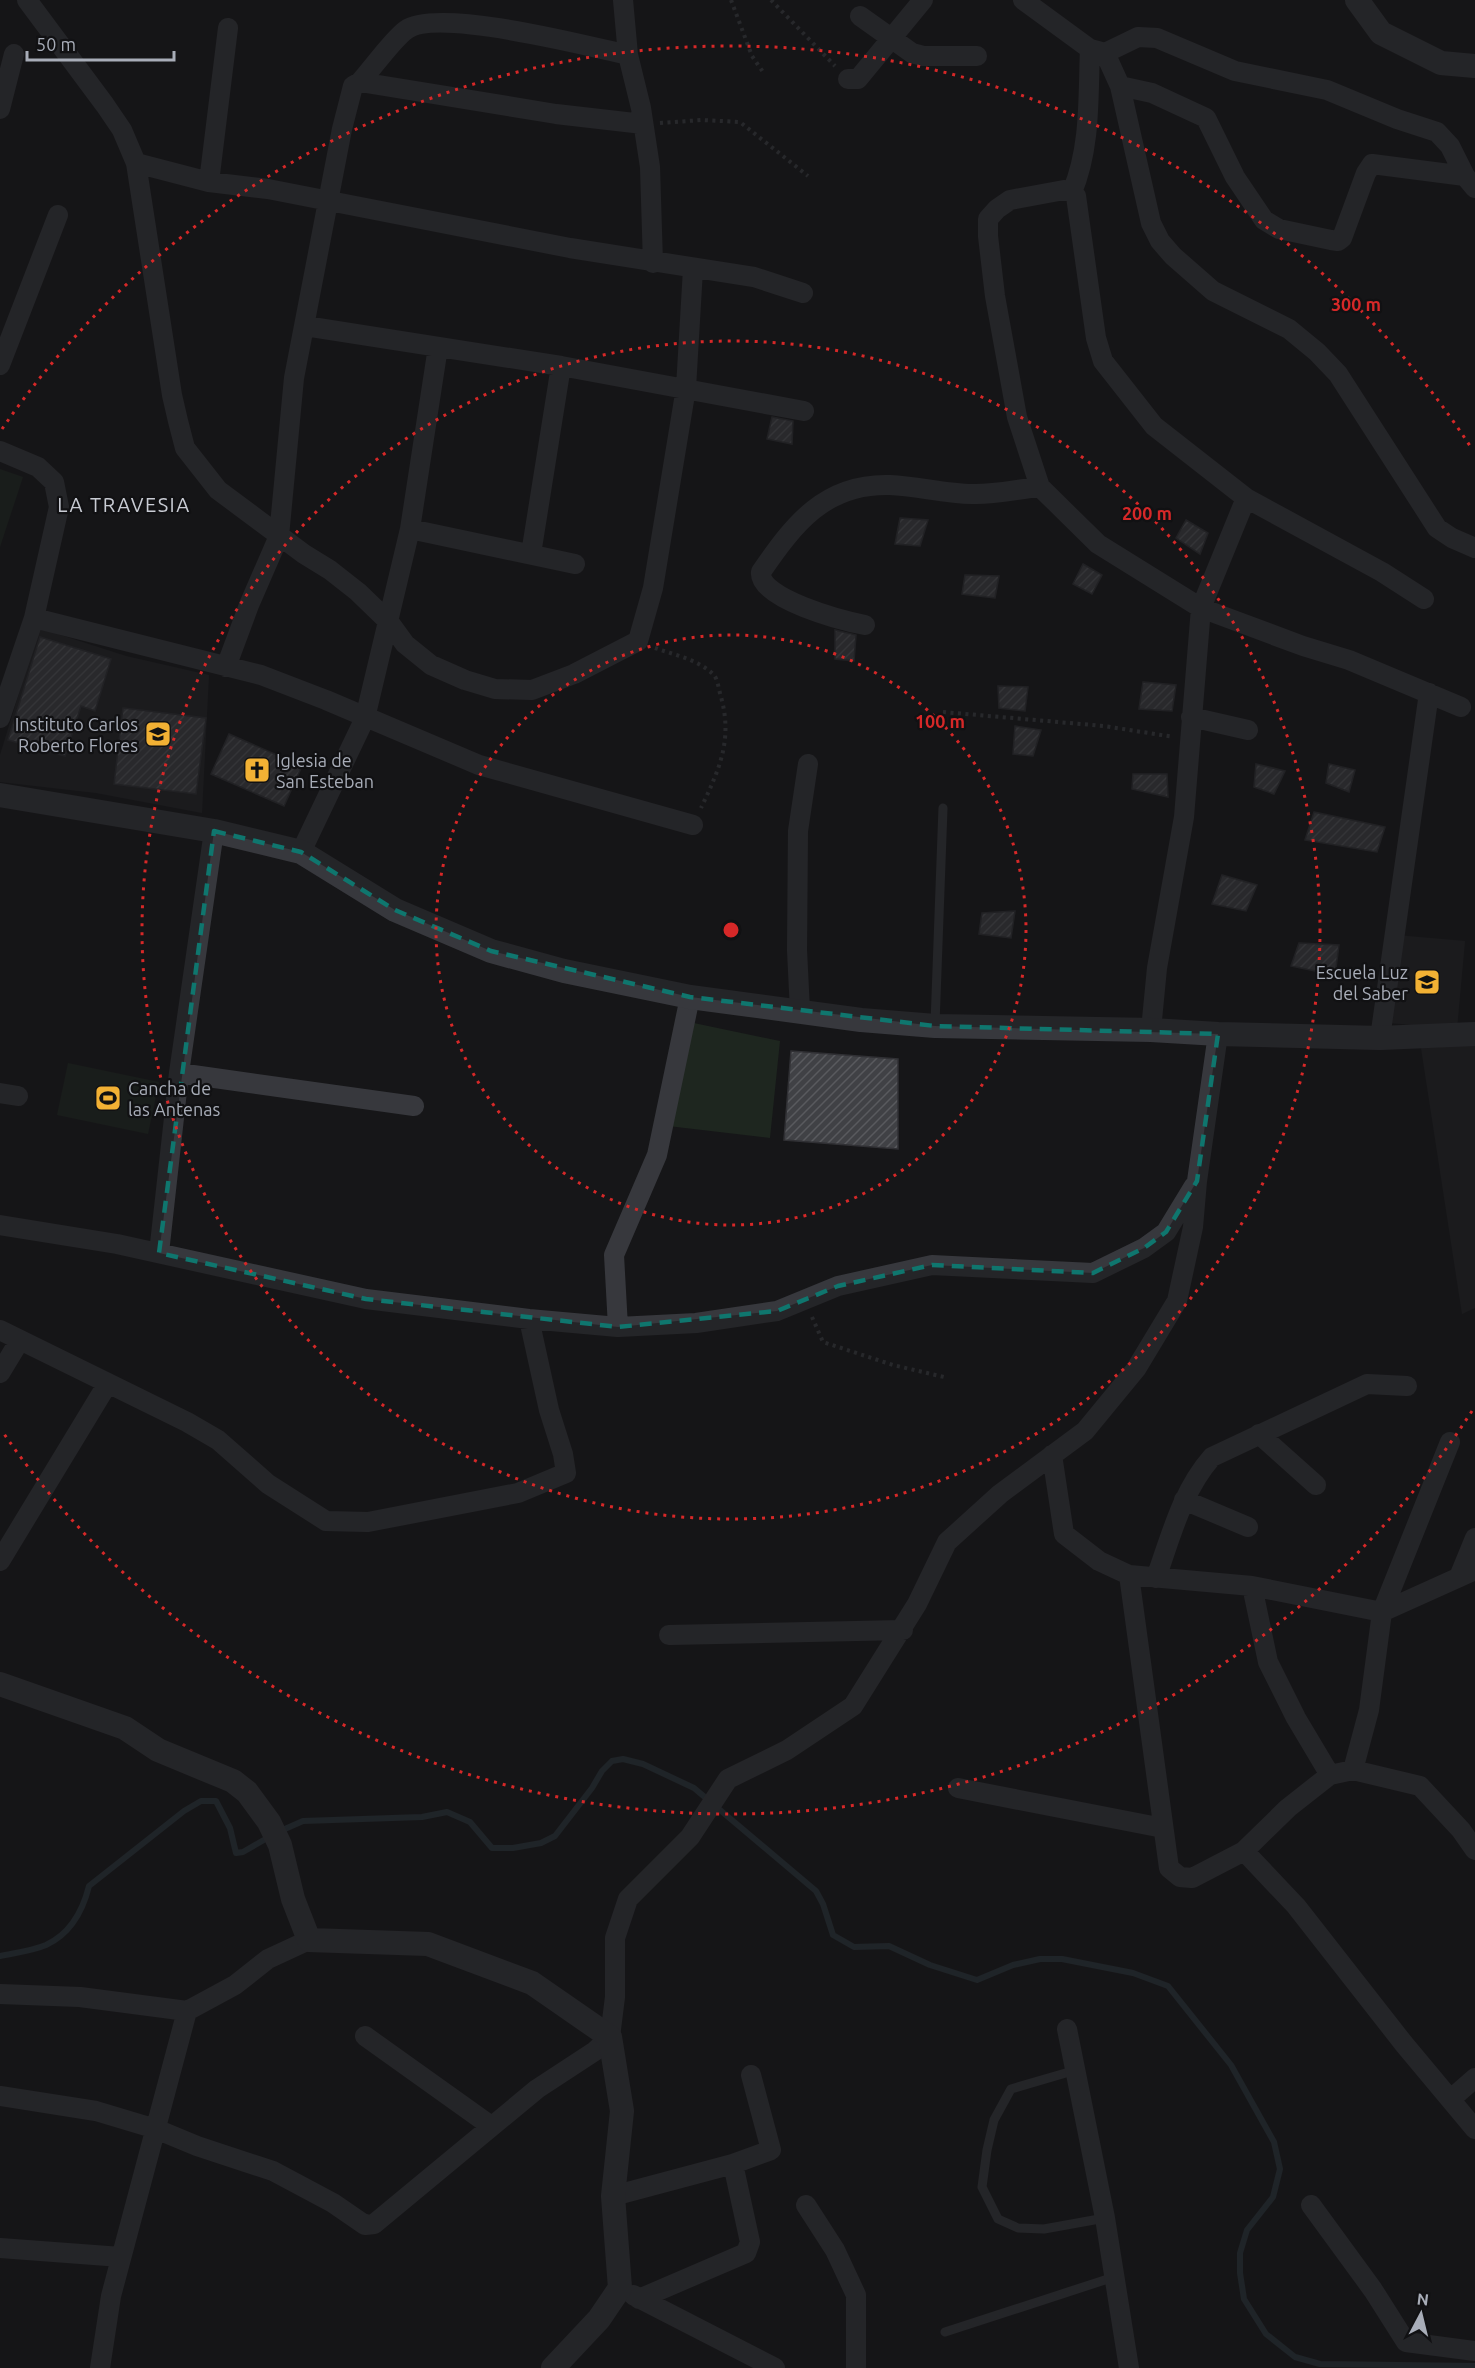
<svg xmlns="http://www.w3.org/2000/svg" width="1475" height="2368" viewBox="0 0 1475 2368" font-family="Ubuntu,sans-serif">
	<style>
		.built { fill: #222225 }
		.garden { fill: #1e261f }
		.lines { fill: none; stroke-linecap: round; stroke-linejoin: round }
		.stream { stroke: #2c353c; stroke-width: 6 }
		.building { fill: url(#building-hatch); stroke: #303034; stroke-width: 1.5 }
		.path { stroke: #3d3f44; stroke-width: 4; stroke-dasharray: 3 4.5; stroke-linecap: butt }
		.service { stroke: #37383d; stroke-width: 9 }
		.minor { stroke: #37383d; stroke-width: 20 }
		.tertiary { stroke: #37383d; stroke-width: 24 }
		.marked { fill: none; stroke: #0f766e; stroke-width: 4.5; stroke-dasharray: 12 8; stroke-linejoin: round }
		.ring { fill: none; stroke: #d62828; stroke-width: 3; stroke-dasharray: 3 6 }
		.labels { text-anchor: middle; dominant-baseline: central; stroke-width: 4.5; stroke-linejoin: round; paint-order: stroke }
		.poi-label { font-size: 18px; fill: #a8adb8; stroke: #111113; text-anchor: end }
		.neighbourhood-label { font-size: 20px; letter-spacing: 1.5px; fill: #c9ccd4; stroke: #111113 }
		.centre { fill: #d62828; stroke: #111113; stroke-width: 3 }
		.ring-label { font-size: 18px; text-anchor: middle; font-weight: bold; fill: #d62828; stroke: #111113; stroke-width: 4.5; stroke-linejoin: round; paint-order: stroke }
	</style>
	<defs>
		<pattern id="building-hatch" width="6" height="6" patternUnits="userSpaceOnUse" patternTransform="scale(1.5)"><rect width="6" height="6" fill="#404145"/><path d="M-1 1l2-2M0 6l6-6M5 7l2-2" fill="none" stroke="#595a5e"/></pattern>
	</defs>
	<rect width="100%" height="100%" fill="#161618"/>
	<path class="built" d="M39 628 126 656 209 675 202 813 96 793 0 782V755Z
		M1396 935 1465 941 1457 1029 1389 1023Z
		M1475 1045V1308L1462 1314 1421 1048Z"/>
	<path class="garden" d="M0 469 23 477 0 547Z
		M689 1022 780 1041 770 1138 668 1126Z
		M68 1063 159 1082 148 1134 57 1115Z"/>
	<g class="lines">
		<path class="stream" d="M278 1832 303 1821 422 1817 447 1812 470 1822 492 1848H513L541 1843 555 1836 592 1788 602 1771 612 1761 623 1759 643 1764 694 1788 816 1891 823 1904 833 1935 854 1947 889 1946 930 1965 977 1980 1013 1965 1040 1959H1062L1133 1973 1168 1986 1231 2065 1274 2142 1280 2169 1273 2197 1247 2230 1240 2253V2273L1244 2299 1266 2334 1295 2357 1320 2364 1475 2366
			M0 1956C14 1953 32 1951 46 1945 70 1934 83 1910 89 1886L184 1811 201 1801H216L230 1828 236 1853 243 1852 269 1837"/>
	</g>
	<path class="building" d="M772 417 793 421 792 444 767 439Z
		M900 518 928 520 920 546 895 544Z
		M1186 520 1208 533 1200 554 1176 538Z
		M1083 564 1102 575 1092 594 1073 584Z
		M965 575 999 576 995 598 962 594Z
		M835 630 856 635 854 661 835 659Z
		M40 637 111 659 95 711 81 706 65 756 8 740Z
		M1143 682 1176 685 1172 711 1139 709Z
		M998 686 1028 687 1025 711 999 708Z
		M123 708 206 718 196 794 114 784Z
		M1015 726 1041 730 1033 756 1013 754Z
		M229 734 302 766 284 806 211 774Z
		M1256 764 1285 771 1274 794 1254 787Z
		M1329 764 1355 770 1349 792 1326 783Z
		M1133 774H1167L1168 797 1132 789Z
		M1314 812 1385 827 1377 852 1305 840Z
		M1222 875 1257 885 1246 911 1212 904Z
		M1015 911 1011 938 979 934 982 913Z
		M1299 943 1339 945 1335 975 1291 966Z
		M791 1051 898 1059V1149L784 1140Z"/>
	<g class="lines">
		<path class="path" d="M731 0 752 56 763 72
			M771 0 835 66
			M660 123 702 120 740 122 808 176
			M655 648C675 655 699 660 714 675 718 680 719 691 721 697 733 740 719 770 701 808
			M943 712 1104 726 1174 737
			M812 1317 823 1342 893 1365 944 1377"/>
		<path class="service" d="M935 1024 943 808
			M1076 2070 1011 2089 994 2120 987 2150 982 2187 998 2219 1018 2228 1044 2229 1105 2218
			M945 2332 1114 2277"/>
		<path class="minor" d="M27 0 105 105 122 130 136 163 209 182 268 189 570 248 754 277 803 293
			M623 0 628 55 641 108 650 167 653 263
			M1023 0 1090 49 1105 53 1138 37 1157 38 1235 71 1327 90 1397 119 1437 132 1450 146 1465 176 1475 188
			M860 16 912 53 923 56H977
			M1105 53 1120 86 1151 223 1160 241 1173 256 1213 291 1289 329 1317 352 1338 374 1437 528 1452 538 1475 548
			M848 79H858L923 0
			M360 82C372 69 393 39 406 30 437 7 588 46 628 55
			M1120 86 1152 93 1206 118 1235 177 1264 220 1279 229 1331 240 1338 241 1342 238 1366 173 1372 164 1465 176
			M0 109 14 54
			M136 163 172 395 178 421 185 448 218 490 304 554 330 570 358 592 389 622 405 644 431 665 465 680 495 689 532 690 574 674 638 641 653 588 686 388 693 269
			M209 182 228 28
			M1072 192C1091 147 1088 96 1090 49
			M305 326 561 366 804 411
			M0 365 58 215
			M0 451 38 467 54 482 59 507 34 618 0 718
			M410 529 575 564
			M531 554 561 366
			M1424 599 1382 572 1246 498 1154 426 1103 361 1096 338 1076 196 1072 192 1064 190 1010 200 997 209 988 219V236L995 296 1017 417 1040 487 1098 544 1201 608 1303 646 1349 660 1461 707
			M34 618 261 675 326 700 479 765 693 825
			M865 625C844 621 758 599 761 572 794 524 825 483 890 485 917 486 945 494 972 494 994 495 1018 489 1040 487
			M226 667 249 605 279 536 294 378 342 129 353 86 360 82 556 114 643 124
			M1191 717 1248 730
			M301 852 365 718 410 529 438 347
			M800 1011 797 950 798 831 808 764
			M1151 1030 1157 968 1184 817 1201 608 1246 498
			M1380 1038 1429 693
			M179 1073 414 1106
			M0 1093 18 1096
			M0 1225 117 1244 366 1299 529 1319 618 1327 696 1323 777 1311 838 1286 932 1265 1093 1273 1144 1248 1166 1232 1194 1186
			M159 1253 179 1073 214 831
			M618 1327 614 1255 657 1155 690 997
			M0 1330 187 1422 218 1440 268 1484 326 1521 368 1522 518 1493 566 1473 563 1454 549 1410 529 1319
			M0 1373 20 1340
			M1259 1434 1316 1485
			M1052 1455 1064 1534 1099 1561 1129 1575 1252 1586 1382 1612 1475 1570
			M1184 1500 1248 1527
			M0 1561 108 1383
			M1129 1575 1169 1868 1180 1877 1192 1878 1244 1851 1288 1808 1330 1775 1353 1770 1420 1786 1461 1830 1475 1850
			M1459 1577 1475 1538
			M1156 1578C1171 1536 1182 1491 1212 1457L1367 1384 1407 1386
			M1252 1586 1268 1662 1296 1718 1330 1775
			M669 1635 903 1630
			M1353 1770 1369 1710 1382 1612 1450 1442
			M958 1788 1163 1828
			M1244 1851 1296 1906 1404 2044 1475 2129
			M0 1994 80 1997 187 2011
			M1067 2029 1105 2218 1129 2368
			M365 2036 491 2126
			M0 2096 96 2111 156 2129 197 2146 273 2171 333 2203 365 2225 374 2224 537 2089 595 2051 610 2037 615 1997V1938L628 1899 690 1837 728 1779 787 1750 853 1706 917 1604 947 1542 1000 1494 1085 1431 1136 1369 1177 1301 1193 1227 1197 1181 1218 1034
			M1451 2099 1475 2078
			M613 2196 733 2164
			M806 2205 835 2250 856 2295V2368
			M1311 2205 1373 2290 1406 2342 1475 2351
			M0 2248 121 2257
			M633 2295 775 2368
			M639 2299 746 2253 750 2242 733 2164 771 2150 751 2075
			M100 2368 111 2296 187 2011 235 1985 268 1959 309 1940"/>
		<path class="tertiary" d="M1357 0 1381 33 1441 63 1475 66
			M0 795 214 831 301 852 395 910 491 951 564 971 690 997 861 1020 935 1026 1151 1030 1218 1034 1380 1038 1475 1034
			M0 1684 125 1728 158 1750 233 1781 247 1792 269 1822 280 1845 293 1899 309 1940 428 1944 532 1983 610 2037 622 2111 613 2196 620 2288 599 2319 553 2368"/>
	</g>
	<path d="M0 0H1475V2368H0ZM214 831 301 852 395 910 491 951 690 997 935 1026 1218 1034 1197 1181 1166 1232 1144 1248 1093 1273 932 1265 838 1286 777 1311 618 1327 366 1299 159 1253Z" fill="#161618" fill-opacity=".55" fill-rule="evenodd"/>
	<path class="marked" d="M214 831 301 852 395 910 491 951 690 997 935 1026 1218 1034 1197 1181 1166 1232 1144 1248 1093 1273 932 1265 838 1286 777 1311 618 1327 366 1299 159 1253Z"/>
	<g class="ring">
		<circle cx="731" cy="930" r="295"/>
		<circle cx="731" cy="930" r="589"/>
		<path d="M1472 1411A884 884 0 0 1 2 1431M2 429A884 884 0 0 1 1472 449"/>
	</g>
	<defs>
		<symbol id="school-square" viewBox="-11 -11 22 22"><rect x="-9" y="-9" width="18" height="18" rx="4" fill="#f2b134" stroke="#111113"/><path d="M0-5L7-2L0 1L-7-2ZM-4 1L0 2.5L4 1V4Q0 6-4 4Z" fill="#111"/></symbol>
		<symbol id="church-square" viewBox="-11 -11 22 22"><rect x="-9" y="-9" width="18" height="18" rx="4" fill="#f2b134" stroke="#111113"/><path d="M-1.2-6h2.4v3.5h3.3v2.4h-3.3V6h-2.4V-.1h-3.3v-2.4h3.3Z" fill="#111"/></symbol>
		<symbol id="stadium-square" viewBox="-11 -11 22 22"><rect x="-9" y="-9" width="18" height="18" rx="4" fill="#f2b134" stroke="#111113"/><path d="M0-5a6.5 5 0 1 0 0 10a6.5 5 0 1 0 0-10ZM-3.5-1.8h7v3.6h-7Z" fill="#111"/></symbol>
	</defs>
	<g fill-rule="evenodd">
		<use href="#school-square" x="143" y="719" width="30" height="30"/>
		<use href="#church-square" x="242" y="755" width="30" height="30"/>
		<use href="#school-square" x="1412" y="967" width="30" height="30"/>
		<use href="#stadium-square" x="93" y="1083" width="30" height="30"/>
	</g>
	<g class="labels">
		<g class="poi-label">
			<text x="138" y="724">Instituto Carlos<tspan x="138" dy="21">Roberto Flores</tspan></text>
			<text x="276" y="760" text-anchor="start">Iglesia de<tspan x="276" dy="21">San Esteban</tspan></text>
			<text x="1408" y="972">Escuela Luz<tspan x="1408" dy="21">del Saber</tspan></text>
			<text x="128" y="1088" text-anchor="start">Cancha de<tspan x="128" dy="21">las Antenas</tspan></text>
		</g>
		<g class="neighbourhood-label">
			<text x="124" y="504">LA TRAVESIA</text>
		</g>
	</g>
	<circle cx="731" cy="930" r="9" class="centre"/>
	<g class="ring-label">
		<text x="1356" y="311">300 m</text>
		<text x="1147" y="520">200 m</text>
		<text x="940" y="728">100 m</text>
	</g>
	<g transform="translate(1421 2314) rotate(7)" stroke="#111113" stroke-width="4.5" paint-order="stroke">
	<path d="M0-4.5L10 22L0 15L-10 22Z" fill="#a8adb8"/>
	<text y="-9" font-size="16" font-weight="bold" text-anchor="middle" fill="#a8adb8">N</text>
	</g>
	<path d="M27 51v9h147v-9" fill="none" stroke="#a8adb8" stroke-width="3"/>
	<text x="36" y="51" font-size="18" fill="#a8adb8" stroke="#111113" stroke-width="4.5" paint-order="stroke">50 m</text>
</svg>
